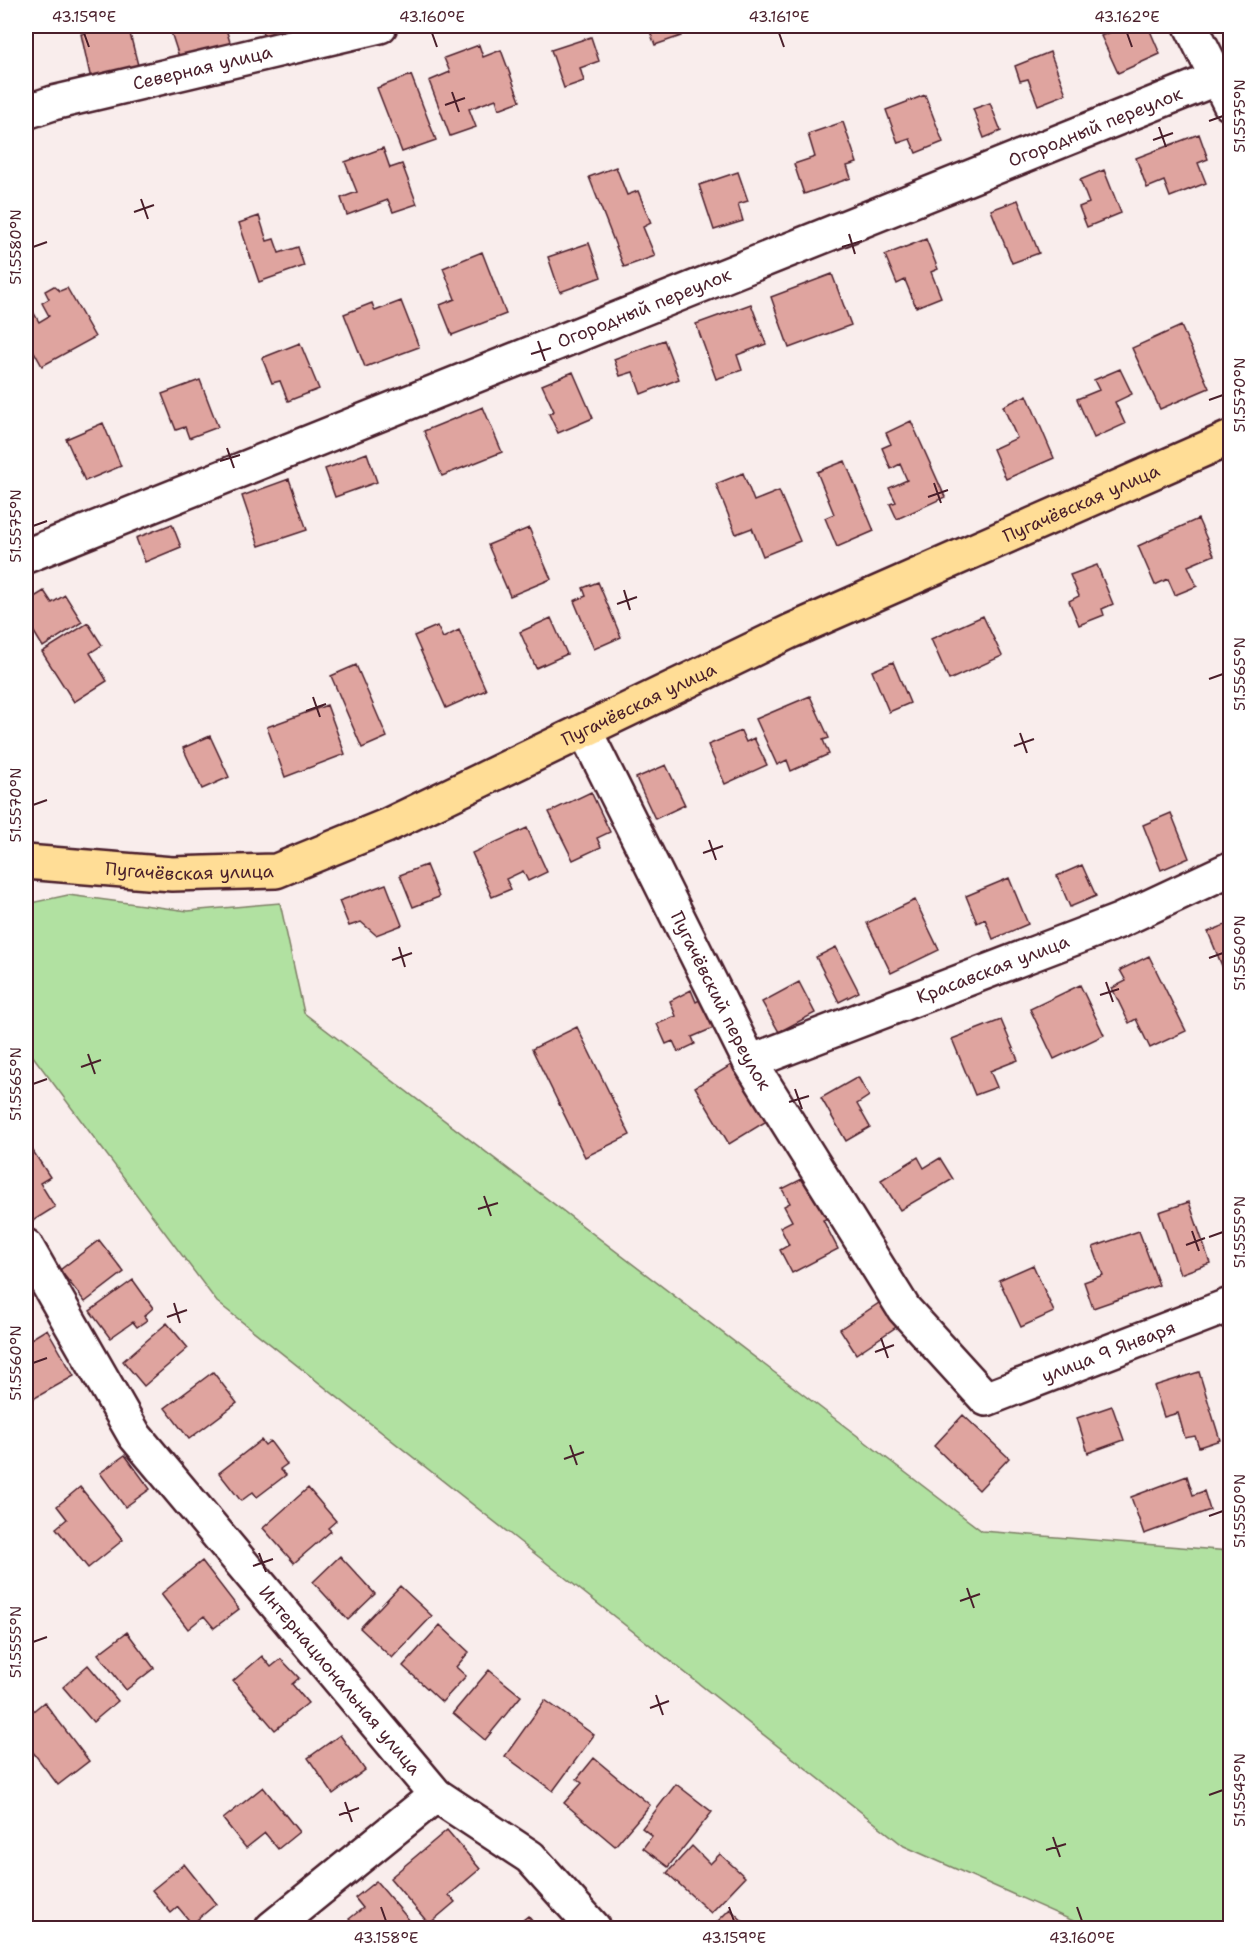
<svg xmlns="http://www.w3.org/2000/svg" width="1256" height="1954" viewBox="0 0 1256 1954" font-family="'Shantell Sans',sans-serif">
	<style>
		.green { fill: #b1e1a1; stroke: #7e8066; stroke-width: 1.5 }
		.building { fill: #dfa49f; stroke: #4a1f2b; stroke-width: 1.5 }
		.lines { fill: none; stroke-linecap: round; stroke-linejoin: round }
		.minor-casing { stroke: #4a1f2b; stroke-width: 38 }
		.major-casing { stroke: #4a1f2b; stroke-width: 38 }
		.minor { stroke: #fff; stroke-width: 33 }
		.major { stroke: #ffdd96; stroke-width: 33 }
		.ticks { fill: none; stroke: #4a1f2b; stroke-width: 2 }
		.labels { text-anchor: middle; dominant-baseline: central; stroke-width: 6; stroke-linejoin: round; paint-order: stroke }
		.street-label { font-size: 18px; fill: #4a1f2b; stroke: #fff }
		.neatline { fill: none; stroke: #4a1f2b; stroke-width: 2 }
		.ticks-label { font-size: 15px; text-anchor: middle; fill: #4a1f2b }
	</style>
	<rect width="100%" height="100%" fill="#f9edec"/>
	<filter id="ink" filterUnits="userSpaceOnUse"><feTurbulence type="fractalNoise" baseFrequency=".0167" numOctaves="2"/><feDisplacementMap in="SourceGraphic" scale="12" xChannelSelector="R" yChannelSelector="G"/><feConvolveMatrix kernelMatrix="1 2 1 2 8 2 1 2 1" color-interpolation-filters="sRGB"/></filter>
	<g filter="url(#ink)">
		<path class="green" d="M68 895 188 911 280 903 304 1013 982 1531 1230 1551V1928H1089L904 1846 217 1302 26 1047V904Z"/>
		<path class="building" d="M118 26H128L140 73 92 84 81 34Z
			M169 26H233V27L226 29 233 52 183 69Z
			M260 26H290L264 36Z
			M648 26H678L681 36 655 45Z
			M1126 26H1148L1160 54 1118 73 1101 36Z
			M591 37 599 61 580 68 584 81 564 88 551 50Z
			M479 45 483 57 501 50 520 101 499 109 496 99 469 109 476 127 450 136 429 81 450 72 444 58Z
			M1050 52 1066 94 1038 105 1028 79 1020 81 1015 66Z
			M411 75 436 140 402 152 377 88Z
			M925 95 943 142 916 153 910 139 898 143 886 110Z
			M990 103 1001 131 984 138 973 109Z
			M843 122 857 163 847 166 851 178 804 194 794 164 815 157 808 134Z
			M1199 134 1208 159 1198 163 1206 183 1170 197 1164 181 1147 188 1136 158Z
			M383 148 390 168 402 164 417 204 393 212 388 200 347 215 341 198 357 192 345 162Z
			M616 167 627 195 638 191 651 223 643 227 655 256 624 267 589 177Z
			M1104 170 1121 213 1087 227 1079 207 1089 203 1080 180Z
			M738 172 748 201 738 204 743 221 714 230 699 185Z
			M1018 200 1039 253 1012 263 991 210Z
			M259 216 267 241 274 239 279 253 298 247 304 266 259 282 239 223Z
			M926 239 938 269 931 272 941 297 916 307 905 280 897 284 885 255Z
			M589 243 601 277 560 292 548 257Z
			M482 252 506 314 452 335 440 305 455 299 443 268Z
			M832 274 851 325 789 348 771 297Z
			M54 286 60 291 67 288 95 337 42 366 26 337V311L31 308 39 322 49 316 42 303 49 299 45 291Z
			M401 301 419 347 365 367 344 314 372 303 375 311Z
			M751 304 766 344 737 355 742 370 716 379 696 324Z
			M1181 326 1209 388 1160 409 1132 348Z
			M664 340 679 379 641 394 633 372 620 376 614 359Z
			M300 343 319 389 288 401 280 381 272 383 262 358Z
			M1120 369 1132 394 1115 402 1125 424 1094 438 1077 399 1099 390 1094 380Z
			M573 372 593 418 558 433 549 414 554 411 542 385Z
			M200 380 218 427 189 438 185 427 176 430 162 394Z
			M1027 395 1054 458 1006 479 993 449 1017 438 1003 406Z
			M483 407 502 452 442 476 424 431Z
			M911 421 945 497 897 519 890 504 896 502 889 488 907 480 900 464 891 469 882 448 891 444 886 433Z
			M103 423 121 466 85 481 66 439Z
			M367 453 377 482 335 497 325 469Z
			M845 461 874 531 837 547 825 518 834 514 817 472Z
			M743 473 754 501 779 491 800 541 763 556 752 528 736 534 716 484Z
			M289 479 307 530 259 546 242 496Z
			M1198 519 1214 555 1188 566 1197 586 1175 595 1168 579 1155 585 1138 546Z
			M172 524 181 547 145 562 136 538Z
			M529 528 551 579 510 596 488 545Z
			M1097 565 1113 604 1102 609 1104 615 1079 625 1069 601 1079 596 1070 575Z
			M598 582 621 637 594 649 574 601 586 596 583 588Z
			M44 591 52 603 65 595 82 622 43 647 26 619V602Z
			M983 616 1002 656 949 680 931 639Z
			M551 618 567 654 536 668 520 632Z
			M88 623 102 645 90 653 107 681 74 702 42 652Z
			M437 626 443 638 459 630 486 690 446 708 414 636Z
			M893 662 910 703 889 712 872 671Z
			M356 665 387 737 362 748 331 676Z
			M810 696 829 738 823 740 829 754 791 771 787 760 777 765 756 719Z
			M327 705 345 754 285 777 267 727Z
			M741 731 746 742 754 738 767 765 725 784 708 745Z
			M210 736 229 777 202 789 183 748Z
			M666 765 685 805 655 819 636 778Z
			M1230 786V814L1220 791Z
			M591 792 610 832 597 838 601 847 573 860 549 812Z
			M1171 813 1189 858 1161 870 1143 825Z
			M527 828 547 872 528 881 523 871 506 879 511 889 492 897 472 853Z
			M426 865 439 897 413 907 400 875Z
			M1082 865 1096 896 1070 907 1057 876Z
			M1009 878 1028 924 993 939 985 919 977 923 966 896Z
			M386 884 402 925 376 935 361 922 349 926 339 901Z
			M915 900 939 950 891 973 867 923Z
			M1230 923V971L1225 973 1208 932Z
			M836 947 859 992 839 1002 816 957Z
			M1149 956 1186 1031 1150 1048 1136 1019 1129 1023 1112 988 1126 981 1120 970Z
			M799 982 815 1013 779 1032 762 1002Z
			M1080 985 1104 1035 1054 1059 1030 1009Z
			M691 990 696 1002 705 997 718 1026 692 1037 695 1044 678 1052 673 1041 666 1044 657 1024 676 1016 670 1001Z
			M1001 1020 1018 1060 990 1071 997 1087 975 1095 952 1039Z
			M577 1027 630 1135 585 1157 532 1049Z
			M736 1062 770 1119 729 1144 695 1087Z
			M858 1077 869 1096 857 1104 870 1127 846 1141 821 1098Z
			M31 1148 50 1177 40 1183 55 1207 31 1222 26 1213V1152Z
			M918 1157 924 1168 940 1158 953 1179 900 1210 881 1180Z
			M808 1176 830 1217 823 1220 838 1249 792 1273 780 1250 789 1245 780 1227 792 1221 784 1206 790 1203 782 1189Z
			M1189 1202 1210 1263 1180 1274 1159 1212Z
			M1139 1231 1159 1285 1093 1308 1084 1282 1103 1275 1093 1247Z
			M99 1240 124 1272 85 1302 60 1270Z
			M1033 1265 1054 1312 1021 1327 999 1280Z
			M133 1280 153 1308 144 1316 147 1320 137 1327 133 1322 110 1338 90 1311Z
			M885 1299 902 1323 856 1354 840 1329Z
			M167 1323 188 1348 144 1386 123 1361Z
			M47 1329 74 1376 26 1403V1342Z
			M213 1372 237 1403 189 1439 165 1408Z
			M1199 1372 1220 1440 1199 1447 1195 1436 1185 1438 1178 1413 1164 1417 1154 1386Z
			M1112 1406 1124 1440 1088 1453 1077 1418Z
			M963 1415 1009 1458 979 1490 934 1446Z
			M261 1440 265 1445 270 1441 287 1464 280 1469 286 1475 257 1497 253 1492 241 1501 219 1473Z
			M125 1455 150 1489 125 1507 100 1473Z
			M1187 1476 1193 1495 1204 1491 1210 1510 1144 1534 1131 1497Z
			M80 1487 123 1540 88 1568 56 1528 67 1519 57 1506Z
			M308 1488 336 1521 328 1528 331 1531 294 1563 263 1528Z
			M340 1556 375 1594 348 1620 313 1582Z
			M202 1561 239 1609 214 1628 204 1616 188 1629 161 1594Z
			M400 1586 432 1616 392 1658 360 1628Z
			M440 1625 469 1652 456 1667 466 1676 442 1702 403 1666Z
			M127 1632 154 1668 126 1690 98 1654Z
			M262 1656 271 1667 281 1659 299 1678 292 1684 308 1703 275 1730 233 1681Z
			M88 1665 118 1701 93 1722 63 1687Z
			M489 1670 521 1696 485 1740 453 1713Z
			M545 1700 594 1735 553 1791 505 1756Z
			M44 1702 89 1761 58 1785 26 1743V1717Z
			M340 1735 365 1770 333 1794 308 1758Z
			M594 1758 650 1805 615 1846 564 1803 582 1783 577 1779Z
			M676 1784 712 1812 668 1867 643 1848 652 1836 642 1828Z
			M263 1787 299 1832 278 1849 265 1833 246 1848 223 1819Z
			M447 1830 480 1869 449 1895 455 1902 429 1924 390 1878Z
			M692 1846 710 1864 720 1854 745 1877 711 1913 667 1873Z
			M184 1864 216 1904 192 1924 178 1907 171 1913 152 1890Z
			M376 1881 416 1928H357L349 1919 363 1908 355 1898Z
			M730 1909 750 1928H711Z
			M528 1916 538 1928H513Z"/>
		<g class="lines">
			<defs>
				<g id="minor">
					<path d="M1191 26 1230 104"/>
					<path id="s1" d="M26 112 53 103 380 26"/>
					<path id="s2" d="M26 556 1230 73"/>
					<path id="s3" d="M585 731 750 1062 904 1309 986 1399 1230 1305"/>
					<path id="s4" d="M750 1062 1119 921 1230 869"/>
					<path id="s5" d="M26 1246 135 1436 436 1795 530 1857 594 1928"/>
					<path d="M272 1928 436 1795"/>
				</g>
				<g id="major">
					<path id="s6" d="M26 862 172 874 276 871 386 826 791 631 1230 438"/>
				</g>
			</defs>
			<use href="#minor" class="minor-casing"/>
			<use href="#major" class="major-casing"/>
			<use href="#minor" class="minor"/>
			<use href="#major" class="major"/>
		</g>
	</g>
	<path class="ticks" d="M84 33 89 47M432 33 437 47M779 33 784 47M1127 33 1132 47M452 92 459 112M445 105 465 98M1209 121 1223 116M1159 127 1166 147M1153 140 1173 133M141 199 148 219M134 212 154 205M849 234 855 254M33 247 47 242M842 247 862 241M538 341 545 361M531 354 551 348M1209 400 1223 395M227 448 234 468M220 461 240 455M934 483 941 503M928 497 948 490M33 526 47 521M624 590 630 610M617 604 637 597M1209 679 1223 674M313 697 320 717M306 711 326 704M1020 733 1027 753M1014 746 1034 739M33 805 47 800M709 840 716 860M703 853 723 846M399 947 405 967M1209 958 1223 953M392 960 412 953M1106 982 1113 1002M1100 995 1119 989M88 1054 95 1074M81 1067 101 1060M33 1084 47 1079M795 1089 802 1109M789 1102 809 1096M484 1196 491 1216M478 1209 498 1203M1192 1231 1199 1251M1209 1237 1223 1232M1186 1245 1205 1238M174 1303 180 1323M167 1317 187 1310M881 1338 888 1358M875 1352 894 1345M33 1363 47 1358M570 1445 577 1465M564 1459 584 1452M1209 1516 1223 1511M259 1553 266 1572M253 1566 273 1559M967 1588 974 1608M960 1601 980 1594M33 1642 47 1637M656 1695 663 1715M650 1708 669 1701M1209 1795 1223 1790M345 1802 352 1822M339 1815 359 1808M1053 1837 1060 1857M1046 1850 1066 1844M381 1907 386 1921M729 1907 734 1921M1077 1907 1082 1921"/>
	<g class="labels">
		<g class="street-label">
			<text stroke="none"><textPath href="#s1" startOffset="182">Северная улица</textPath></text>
			<text stroke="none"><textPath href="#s2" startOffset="1152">Огородный переулок</textPath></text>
			<text stroke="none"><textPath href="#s2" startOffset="666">Огородный переулок</textPath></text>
			<text stroke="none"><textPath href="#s6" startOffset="1136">Пугачёвская улица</textPath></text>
			<text stroke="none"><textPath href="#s6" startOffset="650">Пугачёвская улица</textPath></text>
			<text stroke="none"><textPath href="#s6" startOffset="164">Пугачёвская улица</textPath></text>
			<text stroke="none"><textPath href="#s4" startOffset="260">Красавская улица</textPath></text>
			<text stroke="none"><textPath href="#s3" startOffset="302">Пугачёвский переулок</textPath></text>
			<text stroke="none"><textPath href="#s3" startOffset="914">улица 9 Января</textPath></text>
			<text stroke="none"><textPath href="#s5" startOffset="538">Интернациональная улица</textPath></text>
		</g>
	</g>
	<rect width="1256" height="1954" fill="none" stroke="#fff" stroke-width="66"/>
	<rect x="33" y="33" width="1190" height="1888" class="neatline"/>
	<g class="ticks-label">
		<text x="84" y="22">43.159°E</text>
		<text x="432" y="22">43.160°E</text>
		<text x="779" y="22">43.161°E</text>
		<text x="1127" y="22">43.162°E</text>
		<text transform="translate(1240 116) rotate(-90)" y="5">51.5575°N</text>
		<text transform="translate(16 247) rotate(-90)" y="5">51.5580°N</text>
		<text transform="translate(1240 395) rotate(-90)" y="5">51.5570°N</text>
		<text transform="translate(16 526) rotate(-90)" y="5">51.5575°N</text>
		<text transform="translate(1240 674) rotate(-90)" y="5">51.5565°N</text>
		<text transform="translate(16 805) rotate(-90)" y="5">51.5570°N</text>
		<text transform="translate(1240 953) rotate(-90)" y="5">51.5560°N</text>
		<text transform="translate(16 1084) rotate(-90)" y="5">51.5565°N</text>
		<text transform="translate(1240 1232) rotate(-90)" y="5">51.5555°N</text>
		<text transform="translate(16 1363) rotate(-90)" y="5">51.5560°N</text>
		<text transform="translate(1240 1511) rotate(-90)" y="5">51.5550°N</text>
		<text transform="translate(16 1642) rotate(-90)" y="5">51.5555°N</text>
		<text transform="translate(1240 1790) rotate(-90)" y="5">51.5545°N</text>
		<text x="386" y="1943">43.158°E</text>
		<text x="734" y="1943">43.159°E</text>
		<text x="1082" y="1943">43.160°E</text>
	</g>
</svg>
